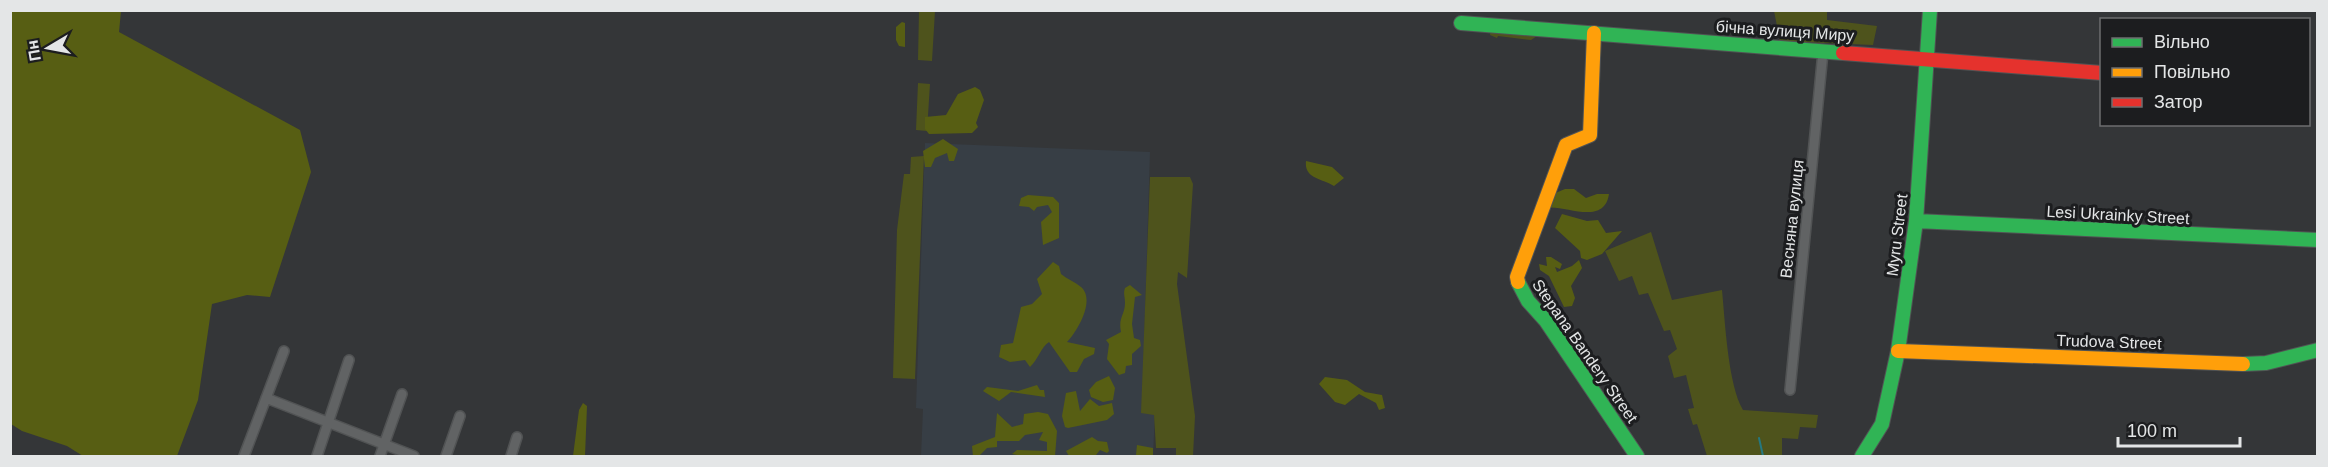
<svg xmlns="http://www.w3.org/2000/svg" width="2328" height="467" viewBox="0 0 2328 467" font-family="Arial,sans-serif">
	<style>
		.built { fill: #373e45 }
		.green { fill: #4e531c }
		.forest { fill: #575e13 }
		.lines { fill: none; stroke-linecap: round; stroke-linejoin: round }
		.stream { stroke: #257881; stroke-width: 2 }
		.street-casing { stroke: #515354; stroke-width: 12 }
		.fast-casing { stroke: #515354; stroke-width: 16 }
		.slow-casing { stroke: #515354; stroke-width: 16 }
		.jam-casing { stroke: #515354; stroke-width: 16 }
		.street { stroke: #616364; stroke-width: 9 }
		.fast { stroke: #30b455; stroke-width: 14 }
		.slow { stroke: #ff9f0a; stroke-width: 14 }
		.jam { stroke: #e5322d; stroke-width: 14 }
		.labels { text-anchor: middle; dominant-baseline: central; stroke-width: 6; stroke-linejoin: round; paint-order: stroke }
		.street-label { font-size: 16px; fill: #e4e6e7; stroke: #1c1d1f }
	</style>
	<rect width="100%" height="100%" fill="#343638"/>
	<path class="built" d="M925 143 1150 152 1142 412 1155 413 1153 456H921L923 409 916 408Z"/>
	<path class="green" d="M919 11H935L932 61 918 60Z
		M1774 11H1827V20L1877 26 1873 45 1780 41Z
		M1491 29 1540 34 1531 40 1498 36 1497 38 1490 35Z
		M918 83 930 84 927 131 916 130Z
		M924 156 915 379 893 378 897 230 904 174H910L911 157Z
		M1150 177H1190L1193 184 1187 278 1178 272 1177 284 1195 416 1193 456H1176V448H1156L1154 415 1141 413Z
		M1651 232 1672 300 1722 290C1725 321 1728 385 1743 410L1818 415 1816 428 1800 427 1798 439 1782 438V456H1707L1697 424 1693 425 1688 409 1694 408 1686 375 1674 378 1668 356 1677 349 1670 330 1664 331 1648 293 1639 295 1632 276 1619 281 1605 251Z"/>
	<path class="forest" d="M11 10 121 11 119 32 300 130 311 172 270 297 247 295 212 304 198 400 177 456H83L67 446 22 431 11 424Z
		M902 22 905 23V47L899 46 896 40V27Z
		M975 87 980 90 984 100 976 123 978 127 972 133 929 134 925 129V117L946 115 958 94Z
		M943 139 958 149 954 161H949L947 153 935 158 931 167H925L923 151Z
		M1306 161 1332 167 1344 178 1334 186C1322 178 1304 179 1306 161Z
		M1565 189H1574L1586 198 1597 194H1609C1604 227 1564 204 1546 208L1553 194Z
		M1028 195 1053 197 1059 203V238L1043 245 1041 222 1052 212 1048 205 1037 207 1034 211 1029 207 1019 206 1021 198Z
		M1562 214 1587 221 1598 220 1606 233 1622 231 1602 254 1587 260 1581 258 1580 251 1555 228Z
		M1546 257H1551L1562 264 1560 269 1555 267 1557 272 1572 266 1579 260 1582 268 1571 286 1575 298 1572 306 1564 307 1549 276 1540 270 1539 264 1547 266Z
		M1053 262 1059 266 1061 274C1067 279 1075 282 1081 287 1096 300 1077 332 1067 342L1095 348 1094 354 1084 359 1077 372H1070L1049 342C1041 347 1038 360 1030 367L1025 360 1010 362 999 357 1001 345 1013 343 1021 307 1032 304 1042 294 1037 279Z
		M1130 285 1142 295 1135 297 1132 324 1134 338 1140 340 1141 346 1132 354V365L1126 366 1125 373 1119 375 1107 359 1109 344 1106 340 1121 332C1118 317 1125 315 1125 303 1125 296 1123 294 1125 288Z
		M1109 376 1115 388 1113 400 1103 402 1091 397 1089 390 1096 382Z
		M1325 377 1347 380 1365 392 1382 395 1385 408 1379 410 1376 403 1359 394 1345 405 1335 402 1319 384Z
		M1037 385 1040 390H1044L1045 397 1011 392 999 401 983 391 987 387 1018 391Z
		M1076 391 1080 411 1090 399 1099 406 1112 403 1114 414 1107 420 1068 428 1065 427 1062 416 1066 393Z
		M583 403 587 406 585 456H573L579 410Z
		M1038 412 1048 414 1057 431 1055 456H1022L1012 454 1017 450 1047 451V442L1039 440 1043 432 1025 435 1019 441H997V447L987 448 979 456H973L972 446 995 437 997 413 1012 427 1023 424 1024 414Z
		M1092 437 1098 441 1107 442 1109 451 1107 453 1100 450 1096 455 1099 456H1069L1066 451Z
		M1137 445 1153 448V456L1136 455Z"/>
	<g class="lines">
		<path class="stream" d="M1759 438 1763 456"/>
		<defs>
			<path id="street" d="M1790 390 1823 52
				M266 398 414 456
				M244 456 284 351
				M317 456 349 360
				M380 456 402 394
				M446 456 460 416
				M511 456 517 437"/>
			<path id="fast" d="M1461 23 1843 53
				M1916 221 2318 240
				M1518 282 1528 301 1546 321 1637 456
				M2243 364 2266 363 2318 350
				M1862 456 1882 424 1898 351 1916 221 1930 10"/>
			<path id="slow" d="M1518 282 1517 277 1566 145 1590 135 1594 33
				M1898 351 2243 364"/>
			<path id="jam" d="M1843 53 2102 73"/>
		</defs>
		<use href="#street" class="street-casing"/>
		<use href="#fast" class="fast-casing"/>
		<use href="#slow" class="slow-casing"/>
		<use href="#jam" class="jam-casing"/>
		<use href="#street" class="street"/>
		<use href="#fast" class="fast"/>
		<use href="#slow" class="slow"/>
		<use href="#jam" class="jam"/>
	</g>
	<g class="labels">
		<g class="street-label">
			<text transform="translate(1785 31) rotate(4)">бічна вулиця Миру</text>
			<text transform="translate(2118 215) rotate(3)">Lesi Ukrainky Street</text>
			<text transform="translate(1792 219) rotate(-84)">Весняна вулиця</text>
			<text transform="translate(1897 235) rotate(-83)">Myru Street</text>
			<text transform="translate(2109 342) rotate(2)">Trudova Street</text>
			<text transform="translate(1585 351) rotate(55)">Stepana Bandery Street</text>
		</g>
	</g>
	<rect width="2328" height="467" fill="none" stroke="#e4e6e7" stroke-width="24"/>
	<rect x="2100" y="18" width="210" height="108" fill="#1c1d1f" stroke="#6c6d6f" stroke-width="1.5"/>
	<rect x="2112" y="38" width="30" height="9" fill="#30b455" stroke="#6c6d6f" stroke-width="1.5"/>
	<text x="2154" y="48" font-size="18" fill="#e4e6e7">Вільно</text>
	<rect x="2112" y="68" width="30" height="9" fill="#ff9f0a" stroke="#6c6d6f" stroke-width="1.5"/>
	<text x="2154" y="78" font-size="18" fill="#e4e6e7">Повільно</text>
	<rect x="2112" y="98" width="30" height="9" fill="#e5322d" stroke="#6c6d6f" stroke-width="1.5"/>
	<text x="2154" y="108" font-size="18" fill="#e4e6e7">Затор</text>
	<g transform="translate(48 48) rotate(260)" stroke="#1c1d1f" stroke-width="4.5" paint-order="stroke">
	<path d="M0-4.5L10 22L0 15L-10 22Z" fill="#e4e6e7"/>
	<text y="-9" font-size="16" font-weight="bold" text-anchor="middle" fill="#e4e6e7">Пн</text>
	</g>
	<path d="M2118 437v9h122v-9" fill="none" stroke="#e4e6e7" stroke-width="3"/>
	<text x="2127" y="437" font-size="18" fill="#e4e6e7" stroke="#1c1d1f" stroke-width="4.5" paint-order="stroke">100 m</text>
</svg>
